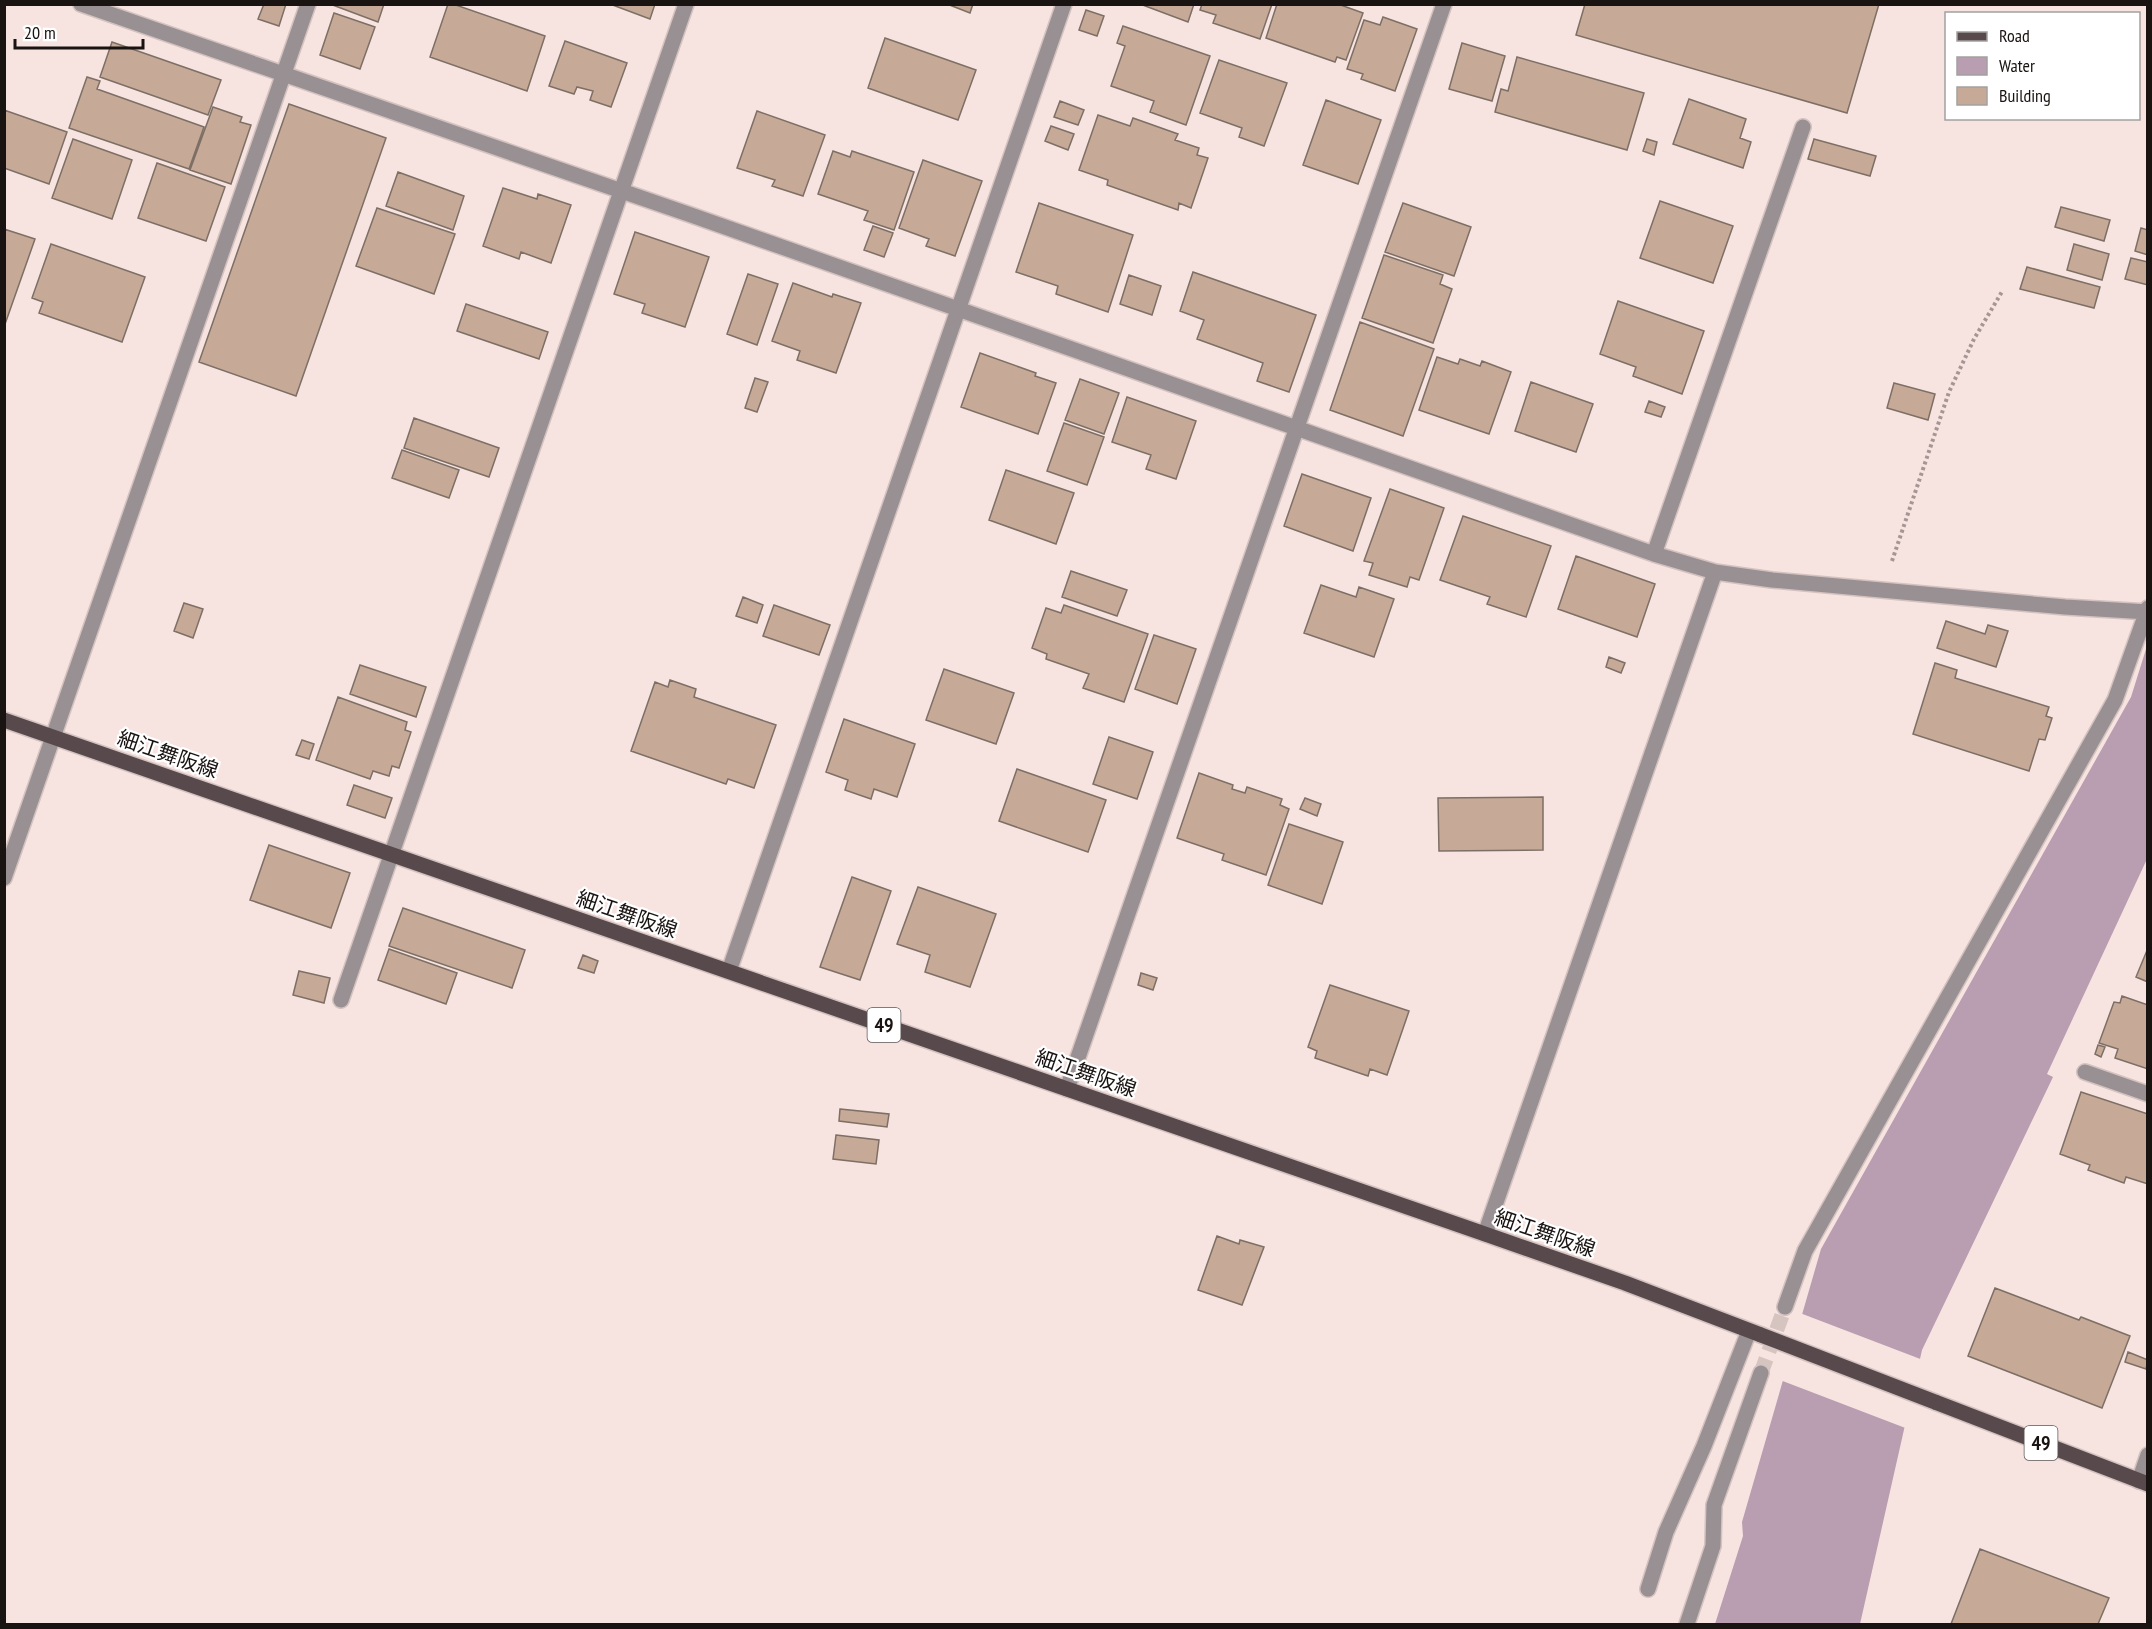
<svg xmlns="http://www.w3.org/2000/svg" width="2152" height="1629" viewBox="0 0 2152 1629" font-family="'PT Sans Narrow','Noto Sans JP',sans-serif">
	<style>
		.water { fill: #b99db0 }
		.pier { fill: #f7e3e0 }
		.building { fill: #c6aa97; stroke: #7d6f65; stroke-width: 1.5 }
		.lines { fill: none; stroke-linecap: round; stroke-linejoin: round }
		.minor-tunnel { stroke: #d6c4c1; stroke-width: 15; stroke-dasharray: 15 8; stroke-linecap: butt }
		.minor-casing { stroke: #d3c2bf; stroke-width: 18 }
		.major-casing { stroke: #d3c2bf; stroke-width: 18 }
		.path { stroke: #a59694; stroke-width: 4; stroke-dasharray: 3 3; stroke-linecap: butt }
		.minor { stroke: #989092; stroke-width: 15 }
		.major { stroke: #57494c; stroke-width: 15 }
		.major-bridge-casing { stroke: #d3c2bf; stroke-width: 18; stroke-linecap: butt }
		.major-bridge { stroke: #57494c; stroke-width: 15 }
		.labels { text-anchor: middle; dominant-baseline: central; stroke-width: 4.5; stroke-linejoin: round; paint-order: stroke }
		.shield { fill: #fff; stroke: #5e5a58; stroke-width: 1.5 }
		.shield-label { font-size: 20px; font-weight: bold; fill: #191311 }
		.street-label { font-size: 21px; fill: #191311; stroke: #fff }
	</style>
	<rect width="100%" height="100%" fill="#f7e3e0"/>
	<path class="water" d="M2147 646V859L2047 1074 2053 1077 1922 1350 1860 1624H1715L1743 1536 1742 1522 1821 1249 2131 697Z"/>
	<path class="pier" d="M1800 1313 1923 1360 1908 1429 1780 1380Z"/>
	<path class="building" d="M264 4H286L279 26 258 19Z
		M330 4H384L378 22Z
		M448 4H453L545 36 527 91 430 57Z
		M610 4H655L650 19Z
		M947 4H973L970 13Z
		M1140 4H1194L1188 22Z
		M1202 4H1272L1260 39 1213 23 1216 15 1200 10Z
		M1277 4H1338L1363 13 1346 60 1337 57 1335 62 1266 38Z
		M1585 4H1879L1847 113 1576 35Z
		M1086 10 1104 16 1097 36 1079 30Z
		M334 13 375 27 360 69 320 55Z
		M1383 17 1417 29 1395 91 1361 79 1363 74 1347 69 1364 20 1380 25Z
		M1123 26 1210 56 1186 125 1150 112 1154 101 1111 86 1125 46 1117 43Z
		M885 38 976 70 958 120 868 88Z
		M565 41 627 63 611 107 590 100 593 91 577 87 574 94 549 86Z
		M112 42 221 80 208 115 100 77Z
		M1462 43 1505 56 1492 101 1449 89Z
		M1517 57 1644 93 1627 150 1495 112 1501 89 1508 91Z
		M1219 60 1287 83 1264 146 1239 137 1242 128 1200 113Z
		M87 77 100 81 97 89 204 127 189 169 69 128Z
		M1689 99 1746 119 1740 138 1751 142 1743 168 1673 144Z
		M1326 100 1381 120 1358 184 1303 165Z
		M1060 101 1084 110 1078 125 1054 117Z
		M289 104 386 138 296 396 199 362Z
		M213 107 242 117 240 122 251 125 231 184 190 170Z
		M4 110 67 132 49 184 4 168Z
		M757 111 825 135 803 196 772 186 775 180 737 168Z
		M1098 115 1130 126 1133 118 1178 134 1175 140 1199 148 1197 155 1208 158 1191 208 1179 203 1178 210 1107 185 1108 180 1079 170Z
		M1051 126 1074 134 1068 150 1045 141Z
		M73 139 132 160 112 219 52 198Z
		M1647 139 1657 142 1654 155 1643 151Z
		M1814 139 1876 156 1870 176 1808 159Z
		M833 151 850 157 852 151 914 172 894 230 864 220 868 211 818 194Z
		M923 160 982 181 955 256 926 246 929 239 899 228Z
		M157 163 225 187 206 241 138 218Z
		M398 172 464 196 453 230 386 206Z
		M503 188 537 199 538 194 571 205 551 263 521 252 519 259 483 246Z
		M1660 201 1733 226 1713 283 1640 258Z
		M1039 203 1133 235 1108 312 1056 294 1058 286 1016 272Z
		M1403 203 1471 227 1454 276 1385 252Z
		M2061 207 2110 220 2104 241 2055 227Z
		M377 208 455 234 434 294 356 266Z
		M873 226 893 233 884 257 864 250Z
		M2141 228 2148 230V255L2135 251Z
		M4 229 35 239 4 327Z
		M635 232 709 257 685 327 642 313 645 304 614 294Z
		M51 244 145 277 122 342 39 313 43 302 32 298Z
		M2074 244 2109 254 2102 280 2067 270Z
		M1384 255 1443 275 1440 284 1452 289 1433 343 1362 318Z
		M2131 258 2148 262V285L2125 279Z
		M2027 267 2100 287 2094 308 2020 289Z
		M1193 272 1316 315 1289 392 1257 381 1263 363 1197 339 1204 320 1180 311Z
		M748 274 778 284 757 345 727 334Z
		M1129 275 1161 286 1152 315 1120 304Z
		M793 283 832 297 833 294 861 303 836 373 797 360 800 351 772 341Z
		M1618 301 1704 331 1682 394 1633 376 1636 367 1600 354Z
		M466 304 548 332 539 359 457 331Z
		M1360 322 1434 349 1403 436 1330 410Z
		M980 353 1036 373 1035 376 1056 383 1038 434 961 407Z
		M1437 357 1458 364 1460 359 1480 366 1482 361 1511 372 1489 434 1419 410Z
		M755 378 768 382 757 412 745 408Z
		M1080 379 1119 393 1104 434 1065 420Z
		M1531 382 1593 404 1576 452 1515 431Z
		M1894 383 1935 394 1928 420 1887 408Z
		M1127 397 1196 421 1176 479 1146 469 1151 455 1112 442Z
		M1649 401 1665 407 1661 417 1645 412Z
		M414 418 499 448 489 477 404 448Z
		M1064 423 1104 437 1087 485 1047 471Z
		M402 450 459 470 449 498 392 478Z
		M1006 470 1074 493 1056 544 989 520Z
		M1302 474 1371 498 1353 551 1284 526Z
		M1390 489 1444 508 1419 580 1410 577 1407 587 1369 575 1373 563 1364 561Z
		M1463 516 1551 546 1526 617 1487 604 1490 597 1440 580Z
		M1576 556 1655 584 1637 637 1558 609Z
		M1071 571 1127 590 1117 616 1062 597Z
		M1321 585 1356 597 1359 587 1394 599 1374 657 1304 633Z
		M743 597 763 605 757 623 736 616Z
		M184 603 203 609 193 638 174 631Z
		M774 605 830 625 819 655 763 636Z
		M1064 605 1148 634 1124 702 1083 688 1089 674 1046 659 1047 654 1032 648 1046 608 1061 613Z
		M1946 621 1985 634 1988 625 2008 631 1996 667 1937 648Z
		M1154 635 1196 649 1177 704 1135 689Z
		M1609 657 1625 663 1621 673 1606 667Z
		M1935 663 1957 670 1955 678 2049 707 2046 716 2052 718 2045 740 2039 739 2029 771 1913 734Z
		M360 665 426 687 416 717 350 694Z
		M944 669 1014 693 996 744 926 720Z
		M670 680 696 689 694 697 776 725 754 788 728 779 726 784 631 751 655 682 668 687Z
		M338 697 407 722 405 730 411 732 399 768 392 766 389 776 373 771 370 779 316 760Z
		M844 719 915 744 897 797 874 789 871 799 845 790 848 780 826 772Z
		M1109 737 1153 752 1137 799 1093 784Z
		M302 740 314 744 309 759 296 755Z
		M1017 769 1106 800 1088 852 999 821Z
		M1199 773 1233 785 1232 789 1245 793 1247 787 1282 799 1280 805 1289 809 1266 875 1222 860 1224 854 1177 838Z
		M354 785 392 798 385 818 347 805Z
		M1543 797V850L1439 851 1438 798Z
		M1305 798 1321 804 1317 816 1300 809Z
		M1289 824 1343 842 1322 904 1268 885Z
		M269 845 350 873 331 928 250 900Z
		M852 877 891 891 860 980 820 967Z
		M918 887 996 914 970 987 925 972 930 955 897 944Z
		M403 908 525 950 512 988 389 946Z
		M2148 948V982L2136 977Z
		M389 949 457 973 446 1004 378 980Z
		M583 955 598 961 594 973 578 968Z
		M299 971 330 978 324 1003 293 995Z
		M1141 973 1157 978 1153 990 1138 985Z
		M1330 985 1409 1011 1387 1075 1370 1069 1368 1076 1315 1058 1317 1051 1308 1047Z
		M2122 996 2148 1005V1069L2115 1058 2118 1049 2099 1043 2114 1002 2120 1003Z
		M2098 1045 2105 1047 2101 1057 2095 1054Z
		M2081 1092 2148 1114V1184L2126 1177 2124 1183 2088 1170 2090 1165 2060 1154Z
		M840 1109 889 1114 887 1127 839 1121Z
		M836 1135 879 1140 876 1164 833 1159Z
		M1217 1236 1239 1244 1240 1240 1264 1247 1242 1305 1198 1290Z
		M1995 1288 2079 1320 2081 1317 2130 1336 2102 1408 1968 1356Z
		M2128 1352 2148 1360 2146 1369 2125 1362Z
		M1980 1549 2109 1598 2098 1624H1951Z"/>
	<g class="lines">
		<path class="minor-tunnel" d="M1761 1373 1785 1307"/>
		<defs>
			<path id="minor" d="M81 4 691 215 1654 554 1715 572 1772 580 2065 607 2148 612
				M1654 554 1803 127
				M4 878 308 4
				M729 971 1064 4
				M341 1000 686 4
				M2085 1072 2148 1094
				M1067 1089 1444 4
				M1485 1234 1715 572
				M1785 1307 1805 1251 2115 700 2148 608
				M2139 1481 2148 1455
				M1648 1589 1666 1532 1704 1446 1749 1331
				M1687 1624 1713 1546 1714 1505 1761 1373"/>
			<path id="major" d="M4 720 1485 1234 1625 1283 1761 1335
				M1935 1402 2148 1484"/>
		</defs>
		<use href="#minor" class="minor-casing"/>
		<use href="#major" class="major-casing"/>
		<path class="path" d="M1892 561 1949 392 1974 339 2003 290"/>
		<use href="#minor" class="minor"/>
		<use href="#major" class="major"/>
		<defs>
			<path id="major-bridge" d="M1761 1335 1935 1402"/>
		</defs>
		<use href="#major-bridge" class="major-bridge-casing"/>
		<use href="#major-bridge" class="major-bridge"/>
	</g>
	<g class="labels">
		<g class="shield">
			<rect x="867.5" y="1008" width="33" height="34" rx="4.5"/>
			<rect x="2024.5" y="1426" width="33" height="34" rx="4.5"/>
		</g>
		<g class="shield-label">
			<text x="884" y="1025">49</text>
			<text x="2041" y="1443">49</text>
		</g>
		<g class="street-label">
			<text transform="translate(168 754) rotate(19)">細江舞阪線</text>
			<text transform="translate(627 914) rotate(19)">細江舞阪線</text>
			<text transform="translate(1086 1073) rotate(19)">細江舞阪線</text>
			<text transform="translate(1545 1233) rotate(19)">細江舞阪線</text>
		</g>
	</g>
	<rect width="2152" height="1629" fill="none" stroke="#191311" stroke-width="12"/>
	<rect x="1945" y="12" width="195" height="108" fill="#ffffff" stroke="#a3a1a0" stroke-width="1.5"/>
	<rect x="1957" y="32" width="30" height="9" fill="#57494c" stroke="#a3a1a0" stroke-width="1.5"/>
	<text x="1999" y="42" font-size="18" fill="#191311">Road</text>
	<rect x="1957" y="57" width="30" height="18" fill="#b99db0" stroke="#a3a1a0" stroke-width="1.5"/>
	<text x="1999" y="72" font-size="18" fill="#191311">Water</text>
	<rect x="1957" y="87" width="30" height="18" fill="#c6aa97" stroke="#a3a1a0" stroke-width="1.5"/>
	<text x="1999" y="102" font-size="18" fill="#191311">Building</text>
	<path d="M15 39v9h128v-9" fill="none" stroke="#191311" stroke-width="3"/>
	<text x="24" y="39" font-size="18" fill="#191311" stroke="#ffffff" stroke-width="4.5" paint-order="stroke">20 m</text>
</svg>
